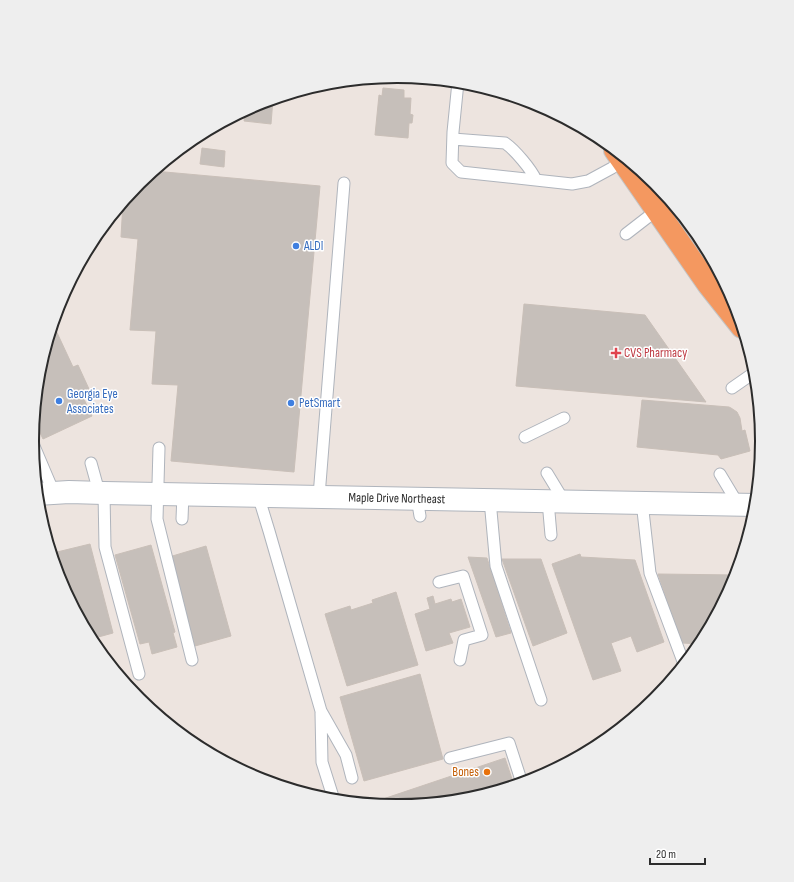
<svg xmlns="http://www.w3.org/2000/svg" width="794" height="882" viewBox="0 0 794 882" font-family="'Sofia Sans Condensed',sans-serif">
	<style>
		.building { fill: #c6bfba; stroke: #c9bfb8 }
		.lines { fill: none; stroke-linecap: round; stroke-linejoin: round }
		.service-casing { stroke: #afb4bc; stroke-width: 13 }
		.minor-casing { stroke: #afb4bc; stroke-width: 24 }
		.trunk-casing { stroke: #c4c4c4; stroke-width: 24 }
		.service { stroke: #fff; stroke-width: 11 }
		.minor { stroke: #fff; stroke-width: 22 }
		.trunk { stroke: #f49860; stroke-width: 22 }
		.shop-dot { fill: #3f7fe0; stroke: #fff; stroke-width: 1.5 }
		.health-dot { fill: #e0444e; stroke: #fff; stroke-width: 1.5 }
		.food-dot { fill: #e8710a; stroke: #fff; stroke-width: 1.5 }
		.labels { text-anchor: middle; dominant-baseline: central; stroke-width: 3; stroke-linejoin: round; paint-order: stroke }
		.shop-label { font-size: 13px; fill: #366cbe; stroke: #fff; text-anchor: start }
		.health-label { font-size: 13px; fill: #be3a42; stroke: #fff; text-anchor: start }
		.street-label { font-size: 13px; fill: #2c2c2c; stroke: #fff }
		.food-label { font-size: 13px; fill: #c56008; stroke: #fff; text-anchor: end }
		.rim { fill: none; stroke: #2c2c2c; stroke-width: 2 }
	</style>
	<rect width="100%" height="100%" fill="#ede4df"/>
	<path class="building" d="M383 88 404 90V98H411L410 114 413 115 412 123H409L408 138 375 135 379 95 382 96Z
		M273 99 271 124 244 121 246 110 258 104Z
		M202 148 225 151 224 167 200 164Z
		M154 171 320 186 294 472 171 461 178 385 152 384 156 331 130 330 138 239 121 237 123 202 139 183Z
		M524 304 645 315 706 402 516 386Z
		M53 324 73 367 78 365 89 389 81 393 92 416 43 439 34 420 39 370Z
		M642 400 729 407 731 408 737 412 740 418 742 431 745 430 750 451 721 459 718 455 637 447Z
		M90 544 113 633 91 639 61 583 53 553Z
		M151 545 175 632 173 633 177 647 152 654 149 642 140 644 115 555Z
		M206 546 231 636 195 646 169 557Z
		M580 554 581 557 635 560 664 642 637 652 631 636 611 643 621 671 593 680 552 564Z
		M468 557 487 558 511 633 496 637Z
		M502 559H541L567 633 533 646Z
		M658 574 736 575 734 581 701 644 682 643Z
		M396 592 418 665 347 686 325 614 350 606 351 610 373 603 372 600Z
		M433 596 435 604 451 599 452 602 461 599 470 627 449 633 453 643 426 651 415 614 430 609 427 598Z
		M420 674 443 759 364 781 340 697Z
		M505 758 514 785 468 799 397 806 374 804V802Z
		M554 769 534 779 533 776Z"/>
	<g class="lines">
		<defs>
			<path id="service" d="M458 82 453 132 452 163 461 172 572 184 588 181 612 168 622 160
				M453 139 505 143C515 150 531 169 536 180
				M626 234 657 210
				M732 388 755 372
				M525 437 564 418
				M34 446 54 493
				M159 448 157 519 192 660
				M91 463 99 492
				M547 473 564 501
				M720 474 738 504
				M104 493 105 547 139 674
				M258 495 269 531 321 711 346 755 352 778
				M319 496 344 183
				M417 498 420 516
				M490 500 496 566 541 700
				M548 501 551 535
				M642 502 650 573 684 664
				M182 519 183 494
				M439 582 463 576 482 635 464 640 460 660
				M321 713 322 762 334 800
				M450 758 509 743 522 783"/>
			<g id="minor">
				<path id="s1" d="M37 494 69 492 104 493 756 505"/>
			</g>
			<path id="trunk" d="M615 150 708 284 742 327"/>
		</defs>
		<use href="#service" class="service-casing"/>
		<use href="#minor" class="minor-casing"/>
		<use href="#trunk" class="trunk-casing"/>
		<use href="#service" class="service"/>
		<use href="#minor" class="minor"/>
		<use href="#trunk" class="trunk"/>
	</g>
	<g class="shop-dot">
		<circle cx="296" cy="246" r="4"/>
		<circle cx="59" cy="401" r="4"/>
		<circle cx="291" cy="403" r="4"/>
	</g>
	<path class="health-dot" d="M614 347h4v4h4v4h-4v4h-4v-4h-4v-4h4z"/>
	<circle class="food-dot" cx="487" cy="772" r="4"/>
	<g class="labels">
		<g class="shop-label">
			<text x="304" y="246">ALDI</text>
			<text x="67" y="394">Georgia Eye<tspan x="67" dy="15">Associates</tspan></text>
			<text x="299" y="403">PetSmart</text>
		</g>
		<g class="health-label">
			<text x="624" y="353">CVS Pharmacy</text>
		</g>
		<g class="street-label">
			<text stroke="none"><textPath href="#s1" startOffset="360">Maple Drive Northeast</textPath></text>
		</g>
		<g class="food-label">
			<text x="479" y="772">Bones</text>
		</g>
	</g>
	<path d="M0 0H794V882H0ZM39 441a358 358 0 1 1 716 0a358 358 0 1 1-716 0Z" fill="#eee" fill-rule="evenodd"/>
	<path class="rim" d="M39 441a358 358 0 1 1 716 0a358 358 0 1 1-716 0Z"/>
	<path d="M650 858v6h55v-6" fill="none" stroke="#2c2c2c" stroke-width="2"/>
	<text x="656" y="858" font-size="12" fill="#2c2c2c" stroke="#ffffff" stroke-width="3" paint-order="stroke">20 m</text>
</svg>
